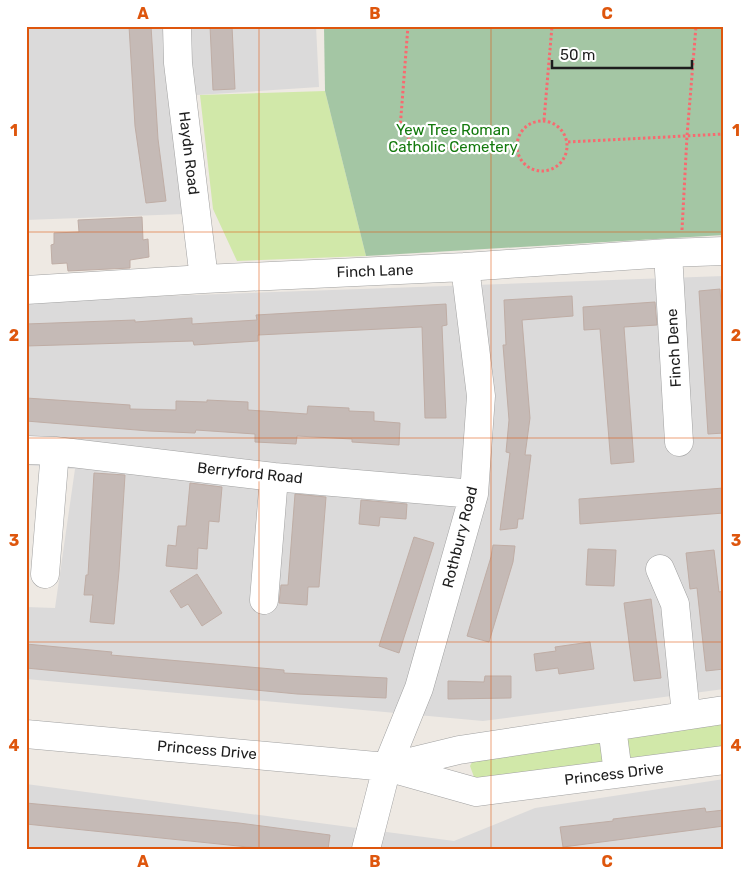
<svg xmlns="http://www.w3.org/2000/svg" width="750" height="875" viewBox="0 0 750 875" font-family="Rubik,sans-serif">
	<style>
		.residential { fill: #dbdada }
		.grass { fill: #d1e8a9 }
		.cemetery { fill: #a4c6a4 }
		.building { fill: #c5bab6; stroke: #bfada5 }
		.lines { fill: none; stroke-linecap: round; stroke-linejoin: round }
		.minor-casing { stroke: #a1a1a1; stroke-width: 29 }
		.path { stroke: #f76a70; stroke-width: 3; stroke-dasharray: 2.5 2.5; stroke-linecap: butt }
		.minor { stroke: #fff; stroke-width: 28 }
		.grid { fill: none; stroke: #de560d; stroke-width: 1; stroke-opacity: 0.55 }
		.labels { text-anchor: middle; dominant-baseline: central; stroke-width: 4.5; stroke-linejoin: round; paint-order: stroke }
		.park-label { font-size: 15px; fill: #13790d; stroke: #fff }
		.street-label { font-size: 15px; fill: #1d1d1d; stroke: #fff }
		.neatline { fill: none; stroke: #de560d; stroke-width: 2 }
		.grid-label { font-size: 16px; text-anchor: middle; font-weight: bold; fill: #de560d }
	</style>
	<rect width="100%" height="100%" fill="#eee9e3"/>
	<path class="residential" d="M26 26H316L319 87 197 95 169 79 184 214 26 220Z
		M724 276V689L483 721 26 679V607L55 608 75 469 26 465V301Z
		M724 779V849H26V784L454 841 535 808Z"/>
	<path class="grass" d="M325 91 366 256 237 261 213 209 200 95Z
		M724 721V751L484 782 474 777 470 766 474 758Z"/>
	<path class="cemetery" d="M324 26H724V235L366 256 325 91Z"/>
	<path class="building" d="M129 26H151L158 139 166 201 146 203 135 126Z
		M210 26H232L235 89 213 90Z
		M142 217 143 240 148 239 149 257 130 260V268L68 271 67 263 52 264 51 245 54 244V233L79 232 78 220Z
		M720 289 724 345V433L708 434 699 291Z
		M572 296 573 316 522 320 530 418 525 455H531L523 519H518L517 528 500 530 510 453 506 452 509 420 503 345H506L504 300Z
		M655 302 657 325 624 327 634 462 611 464 600 329 584 330 583 307Z
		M446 304 447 325 442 326 446 418H425L422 327 258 335V341L194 345 193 341 26 346V324L135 320V322L192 318V324L257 320 256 315Z
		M26 398 130 405V409L176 410V401L207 402V400L248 402V410L307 414 308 406 349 408V411L374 412V421L400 423 399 445 352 442V439L297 436 296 444 255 442V434L196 430 195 433 149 431 26 421Z
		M94 473 125 475 119 571 114 624 90 622 93 595H84L86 575H88Z
		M190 483 222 487 219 522 209 521 207 549 198 548 197 569 166 566 168 545 176 546 178 526H186Z
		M724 488V513L580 524 579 499Z
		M295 494 326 497 319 587H308L307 605 279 603 281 585H288Z
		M361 500 407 504 406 519 380 517 379 526 359 524Z
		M414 537 434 543 399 653 379 646Z
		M493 545 515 546 513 562 489 642 467 636 491 557Z
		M588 549 616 550 614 586 586 585Z
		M714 550 719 592 724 591V669L706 671 697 588 690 589 686 553Z
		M197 574 222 613 202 626 188 604 181 608 170 591Z
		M651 599 661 678 634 681 624 603Z
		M590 642 594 669 559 674 558 668 536 671 534 654 556 651 555 647Z
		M26 644 112 652 111 655 284 670V673L387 678 386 698 297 694 26 668Z
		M485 676H511V698L448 699V681L484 682Z
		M26 803 239 823 330 835 328 849H267L26 824Z
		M705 808 706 812 724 810V826L563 847 560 827 613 821V819Z"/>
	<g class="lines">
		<defs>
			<path id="minor" d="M177 26 178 63 204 279
				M668 253 679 442
				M26 290 204 279 465 267 668 253 724 251
				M26 450 55 451 274 477 474 494
				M660 569 675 604 686 715
				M45 574 55 451
				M264 600 274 477
				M612 727 618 773
				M26 734 387 767 476 792 724 760
				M389 767 459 750 724 710
				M366 849 387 767 419 688 474 494 481 396 465 267"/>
		</defs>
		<use href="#minor" class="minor-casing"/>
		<path class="path" d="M408 26 400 129 418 149 517 147
			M544 120 552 26
			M517 146a25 25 0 1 1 50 0a25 25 0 1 1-50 0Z
			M568 142 724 134
			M682 230 687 136 696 26"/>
		<use href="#minor" class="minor"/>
	</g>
	<path class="grid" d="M259 26V849M491 26V849M26 232H724M26 438H724M26 642H724"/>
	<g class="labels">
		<g class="park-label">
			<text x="453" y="130">Yew Tree Roman<tspan x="453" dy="17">Catholic Cemetery</tspan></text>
		</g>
		<g class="street-label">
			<text transform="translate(189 153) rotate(83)">Haydn Road</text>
			<text transform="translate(375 271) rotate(-2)">Finch Lane</text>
			<text transform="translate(674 348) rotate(-93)">Finch Dene</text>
			<text transform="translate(250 473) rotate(6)">Berryford Road</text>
			<text transform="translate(460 537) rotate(-76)">Rothbury Road</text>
			<text transform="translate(207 750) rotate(5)">Princess Drive</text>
			<text transform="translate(614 774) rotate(-7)">Princess Drive</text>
		</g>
	</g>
	<rect width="750" height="875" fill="none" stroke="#ffffff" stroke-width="55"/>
	<path d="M552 60v8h140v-8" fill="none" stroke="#1d1d1d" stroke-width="2.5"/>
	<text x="560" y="60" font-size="15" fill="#1d1d1d" stroke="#ffffff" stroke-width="4" paint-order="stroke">50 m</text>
	<rect x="28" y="28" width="694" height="820" class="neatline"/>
	<g class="grid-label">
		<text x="143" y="19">A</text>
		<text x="375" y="19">B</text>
		<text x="607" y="19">C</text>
		<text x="14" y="136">1</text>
		<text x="736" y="136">1</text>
		<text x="14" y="341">2</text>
		<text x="736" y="341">2</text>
		<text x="14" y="546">3</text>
		<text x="736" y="546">3</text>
		<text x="14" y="751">4</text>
		<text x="736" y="751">4</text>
		<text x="143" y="867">A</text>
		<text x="375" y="867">B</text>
		<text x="607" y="867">C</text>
	</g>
</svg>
